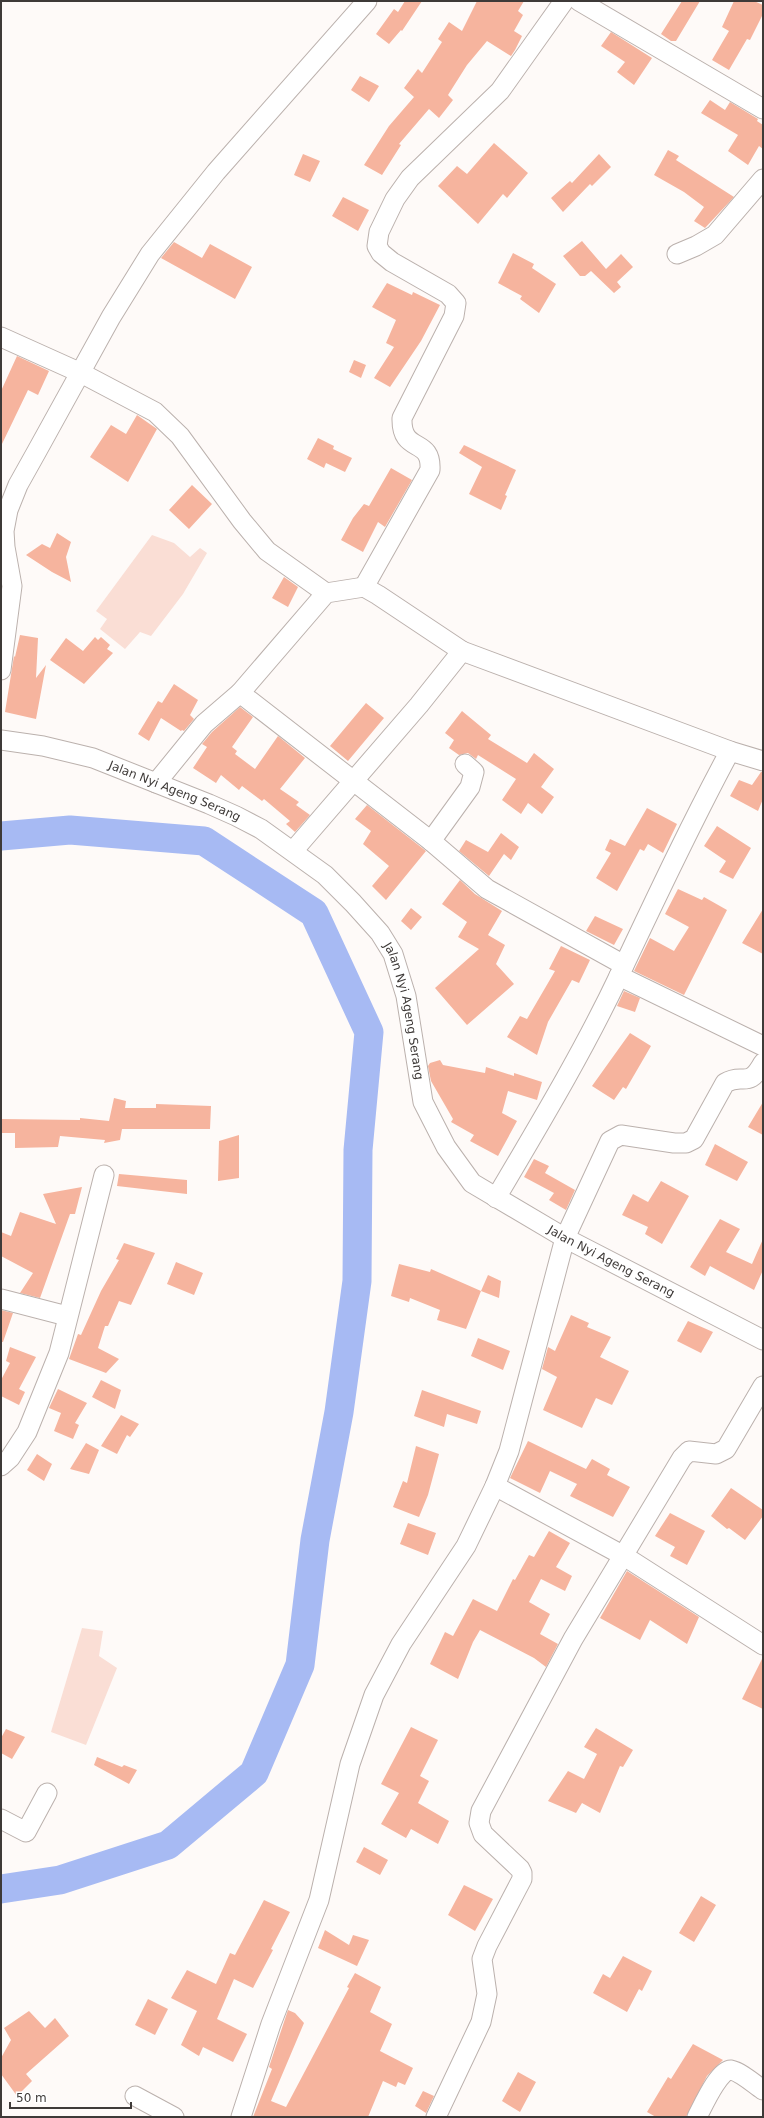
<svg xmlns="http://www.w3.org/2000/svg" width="764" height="2118" viewBox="0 0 764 2118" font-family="'DejaVu Sans',sans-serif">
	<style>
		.green { fill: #faded5 }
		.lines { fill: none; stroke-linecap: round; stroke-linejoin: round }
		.river { stroke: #a7baf3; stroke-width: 29 }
		.building { fill: #f6b49e }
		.minor-casing { stroke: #bbb1ad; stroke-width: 21 }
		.minor { stroke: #fff; stroke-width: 19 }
		.labels { text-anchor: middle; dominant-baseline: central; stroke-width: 3.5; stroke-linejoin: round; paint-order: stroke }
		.street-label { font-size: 12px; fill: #3e3a38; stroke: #fff }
	</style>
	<rect width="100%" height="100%" fill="#fefaf8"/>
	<path class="green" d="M152 535 174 543 190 557 200 548 207 553 183 594 151 636 140 632 125 649 100 629 107 619 96 611Z
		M82 1628 103 1631 99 1656 117 1668 86 1745 51 1732Z"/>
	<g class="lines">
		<path class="river" d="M1 836 70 830 204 841 314 913 369 1032 358 1150 357 1281 339 1412 315 1540 300 1665 254 1773 168 1845 60 1880 1 1889"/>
	</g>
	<path class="building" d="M405 1H422L402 31 401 30 389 44 376 34 394 9 398 12Z
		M477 1H524L518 11 523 15 514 31 522 36 515 50 511 56 487 41 467 65 448 95 453 100 439 118 429 109 399 144 401 145 382 175 364 165 389 126 414 97 404 88 418 69 422 73 442 42 438 39 449 22 462 31Z
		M682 1H700L676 41H671L661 34Z
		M734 1H754L763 5V14L750 40 747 39 729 70 712 60 729 31 722 27Z
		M611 32 652 58 634 85 617 72 625 62 601 46Z
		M360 76 379 86 369 102 351 90Z
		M710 100 725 110 730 102 758 119 757 121 763 125V149L759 146 748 165 728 151 738 135 701 113Z
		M494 143 528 173 507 198 503 194 478 224 438 186 457 166 467 174Z
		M668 150 679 156 676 160 734 197 705 228 694 221 704 207 684 192 654 175Z
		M303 154 320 161 310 182 294 175Z
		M599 154 611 167 592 186 590 184 563 212 551 198 570 181 572 183Z
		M343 197 369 210 358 231 332 216Z
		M582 241 606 269 621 254 633 267 617 282 621 287 614 293 591 271 585 276H580L563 256Z
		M174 242 202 258 210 244 252 267 235 299 161 258Z
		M513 253 534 264 532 268 556 284 539 313 520 299 522 296 498 283Z
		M387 283 412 295 413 292 440 305 421 341 390 387 374 378 394 347 386 343 396 320 372 307Z
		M17 356 49 371 38 395 28 390 1 446V391Z
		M354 360 366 365 361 378 349 372Z
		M137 415 157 429 128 482 90 457 111 425 126 434Z
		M318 438 334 446 333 449 352 458 345 472 326 463 324 468 307 459Z
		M464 445 516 470 505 495 507 496 501 510 469 494 482 467 459 453Z
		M391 468 412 480 385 527 378 522 363 552 341 540 353 518 364 504 369 506Z
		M192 485 212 504 189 529 169 510Z
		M57 533 71 542 66 557 71 582 52 572 26 555 42 544 50 548Z
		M284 577 298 587 288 607 272 598Z
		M20 635 38 638 36 678 46 665 36 719 5 712 14 656 15 657Z
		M95 637 98 640 101 637 110 645 107 649 113 653 84 684 50 660 66 638 83 651Z
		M174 684 198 700 190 715 194 719 184 731 182 730 181 731 161 718 149 741 138 734 158 701 162 703Z
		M366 703 384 718 348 761 330 746Z
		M240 707 253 717 232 747 237 751 235 754 255 769 278 736 305 758 280 789 299 802 296 805 310 815 295 832 286 824 290 821 264 799 262 801 242 786 239 790 221 775 216 783 193 768 207 747 202 744 212 732Z
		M462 711 491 735 488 739 527 763 534 753 554 769 541 787 554 797 542 814 528 803 521 814 502 800 516 779 478 755 476 759 468 753 459 755 449 748 454 740 445 733Z
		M761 772H763V799L758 811 730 796 739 780 752 785Z
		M367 805 426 851 386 900 372 886 389 866 363 844 371 831 355 819Z
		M647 808 677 824 663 853 648 844 644 851 640 849 617 891 596 878 611 853 605 850 610 839 625 846Z
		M717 826 751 848 733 879 719 872 726 861 704 846Z
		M501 833 519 847 511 860 504 854 489 876 459 851 466 840 488 852Z
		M460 880 475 894 502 911 488 935 505 945 496 964 514 984 467 1025 435 988 479 949 458 937 467 922 442 904Z
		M678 889 702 900 704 897 727 910 684 995 634 971 650 938 674 951 689 927 665 914Z
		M411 908 422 917 411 930 401 921Z
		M763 909V954L742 943Z
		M595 916 623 929 614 945 586 931Z
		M561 946 590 960 579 983 572 980 548 1022 537 1055 507 1037 520 1016 527 1019 555 971 549 969Z
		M624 991 640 998 635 1012 617 1006Z
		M630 1033 651 1046 626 1089 623 1087 614 1100 592 1086Z
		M440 1060 443 1065 485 1073 486 1067 514 1076V1073L542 1082 537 1100 508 1091 502 1113 517 1121 498 1156 470 1141 474 1135 451 1122 453 1119 431 1081 428 1066 430 1063Z
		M114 1098 126 1101 125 1108H156V1104L211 1106 210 1129H122L120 1140 104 1143 105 1140 60 1136 58 1147 15 1148V1133H1V1119L80 1120V1118L109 1121Z
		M763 1102V1135L748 1127Z
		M239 1135V1178L218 1181 219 1141Z
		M715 1144 748 1162 737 1181 705 1165Z
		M534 1159 549 1166 545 1173 575 1190 566 1210 549 1200 554 1193 524 1177Z
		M119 1174 187 1180V1194L117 1186Z
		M661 1181 689 1196 662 1244 645 1234 648 1227 622 1215 633 1194 648 1202Z
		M82 1187 75 1214H70L40 1298 20 1293 33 1273 1 1256V1232L11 1236 20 1212 56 1224 43 1194Z
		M720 1219 740 1229 726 1252 752 1264 763 1239V1270L754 1290 710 1266 705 1276 690 1267Z
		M124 1243 155 1253 131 1305 119 1301 108 1326H105L98 1348 119 1359 106 1373 69 1359 78 1334 81 1335 101 1291 119 1260 116 1259Z
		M176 1262 203 1273 194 1295 167 1284Z
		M399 1264 430 1272 431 1269 481 1291 466 1329 437 1320 440 1310 410 1298 409 1302 391 1296Z
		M488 1275 501 1281 499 1298 481 1291Z
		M1 1310 13 1313 3 1342H1Z
		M571 1315 589 1323 587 1327 611 1337 600 1357 629 1371 612 1405 596 1398 582 1428 543 1410 557 1377 542 1369 548 1347 555 1351Z
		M688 1321 713 1332 701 1353 677 1341Z
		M478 1338 510 1351 503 1370 471 1356Z
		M10 1347 36 1357 19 1389 25 1392 19 1405 1 1396V1380L10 1363 6 1361Z
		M101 1380 121 1390 115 1409 92 1397Z
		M58 1389 87 1403 75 1423 79 1425 73 1439 54 1431 61 1413 49 1408Z
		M422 1390 481 1411 477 1424 447 1414 444 1427 414 1416Z
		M121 1415 139 1424 130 1437 127 1435 117 1454 101 1446Z
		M528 1441 586 1469 592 1459 610 1469 607 1475 630 1487 613 1517 570 1496 577 1484 550 1471 540 1493 510 1478Z
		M86 1443 99 1450 89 1474 70 1469Z
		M416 1446 439 1454 428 1495 419 1517 393 1507 403 1481 407 1483Z
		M37 1454 52 1464 44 1481 27 1470Z
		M731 1488 763 1510V1516L745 1540 729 1528 727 1529 711 1516Z
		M670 1513 705 1531 687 1565 670 1556 675 1547 655 1536Z
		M408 1523 436 1533 428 1555 400 1544Z
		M549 1531 570 1543 556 1567 572 1576 565 1591 541 1579 529 1602 550 1614 540 1634 558 1644 546 1667 534 1658 480 1630 473 1642 458 1679 430 1664 445 1632 453 1636 473 1599 497 1611 513 1579 515 1580 529 1555 534 1557Z
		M627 1571 699 1617 687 1644 650 1620 640 1640 600 1618Z
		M763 1657V1709L742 1699Z
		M411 1727 438 1740 420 1776 429 1781 418 1803 449 1821 438 1844 411 1829 406 1838 381 1824 399 1793 381 1784Z
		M596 1728 633 1750 623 1767 620 1766 600 1813 582 1803 576 1813 548 1801 568 1771 584 1779 597 1754 584 1747Z
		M6 1729 25 1737 12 1759 1 1753V1738Z
		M97 1757 122 1767 124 1765 137 1770 129 1784 94 1765Z
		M364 1847 388 1860 380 1875 356 1862Z
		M464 1885 493 1899 475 1931 448 1915Z
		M701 1896 716 1905 694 1942 679 1933Z
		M264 1900 290 1912 271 1949 273 1950 253 1988 234 1979 217 2019 247 2034 233 2062 203 2047 199 2056 181 2045 197 2011 171 1998 187 1970 216 1984 230 1953 235 1955Z
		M325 1930 349 1945 353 1935 369 1940 357 1966 318 1948Z
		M623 1956 652 1971 642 1991 639 1989 627 2012 593 1993 603 1974 610 1978Z
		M355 1973 381 1987 370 2012 392 2024 380 2051 413 2068 405 2085 398 2082 396 2087 383 2081 368 2117H253L272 2069 269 2067 288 2010 295 2013 304 2023 271 2101 286 2107 349 1988 347 1987Z
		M148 1999 168 2009 155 2035 135 2025Z
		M29 2011 45 2028 55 2018 69 2036 26 2074 32 2081 17 2096 1 2074V2058L11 2040 4 2028Z
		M693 2044 723 2060 707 2076 686 2117H656L647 2112 668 2077 671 2079Z
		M518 2072 536 2082 520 2112 502 2101Z
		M423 2091 434 2096 426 2113 415 2106Z"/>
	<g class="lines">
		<defs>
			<g id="minor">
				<path d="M579 1 763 109"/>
				<path d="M677 254 696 246 715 235 763 179"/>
				<path d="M1 337 81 373 155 412 180 436 242 521 267 551 326 593"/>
				<path d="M364 587 430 470C432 436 401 455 402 418L454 316 456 303 448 294 392 262 381 253 377 246 379 232 395 199 410 178 500 91 564 1"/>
				<path d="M462 651 730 751"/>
				<path d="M1 670 12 586 5 547 4 531 8 510 18 485 37 451 111 317 150 254 216 172 367 1"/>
				<path d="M240 693 326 593 364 587 378 595 462 651 419 705 293 851"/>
				<path id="s1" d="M1 740 43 746 93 758 209 804 236 816 261 829 325 875 353 903 380 933 393 954 406 996 423 1102 446 1147 472 1183 565 1238 763 1340"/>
				<path d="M156 783 204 724 240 693 431 841 487 889 624 965"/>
				<path d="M431 841 470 787 474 772 465 764"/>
				<path d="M619 976 763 1046"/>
				<path d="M496 1198C539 1125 583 1052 619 976 655 900 690 825 730 751L763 761"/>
				<path d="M1 1299 67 1316"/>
				<path d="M1 1466 10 1458 27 1432 59 1353 104 1175"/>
				<path d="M495 1486 624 1556 763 1645"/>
				<path d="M1 1819 26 1832 47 1793"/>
				<path d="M135 2096 174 2117"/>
				<path d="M241 2117 271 2024 319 1900 350 1764 374 1695 401 1644 466 1546 495 1486 509 1451 565 1238 610 1141 621 1135 674 1143H686L694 1139 725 1083C743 1072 748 1090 763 1063"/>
				<path d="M436 2117 481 2022 487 1994 482 1959 487 1946 522 1879V1873L520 1869 483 1834 479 1823 481 1811 573 1639 682 1458 689 1451 716 1454 726 1449 763 1386"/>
				<path d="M697 2117C702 2108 719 2069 731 2070 741 2072 754 2084 763 2090"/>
			</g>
		</defs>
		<use href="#minor" class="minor-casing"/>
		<use href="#minor" class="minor"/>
	</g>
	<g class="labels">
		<g class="street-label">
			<text stroke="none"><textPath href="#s1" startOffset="182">Jalan Nyi Ageng Serang</textPath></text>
			<text stroke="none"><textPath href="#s1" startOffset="518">Jalan Nyi Ageng Serang</textPath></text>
			<text stroke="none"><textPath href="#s1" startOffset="866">Jalan Nyi Ageng Serang</textPath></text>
		</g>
	</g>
	<rect width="764" height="2118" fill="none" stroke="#3e3a38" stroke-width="4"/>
	<path d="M10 2102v6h121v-6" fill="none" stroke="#3e3a38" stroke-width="2"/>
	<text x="16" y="2102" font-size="12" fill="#3e3a38" stroke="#ffffff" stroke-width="3" paint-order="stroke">50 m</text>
</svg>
